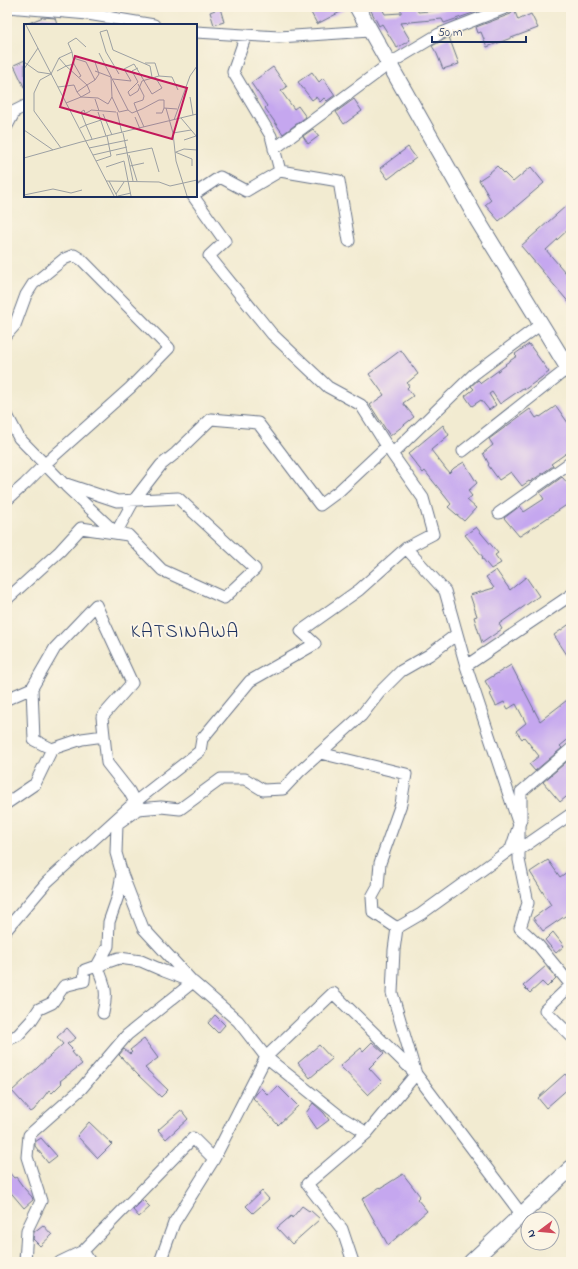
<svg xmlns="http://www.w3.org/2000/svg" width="578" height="1269" viewBox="0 0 578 1269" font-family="'Indie Flower',sans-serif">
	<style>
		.building { fill: #c5a7ef }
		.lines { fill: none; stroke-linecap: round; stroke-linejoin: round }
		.street-casing { stroke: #667186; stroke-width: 13 }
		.secondary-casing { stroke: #667186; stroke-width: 17 }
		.street { stroke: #fff; stroke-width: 11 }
		.secondary { stroke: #fff; stroke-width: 15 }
		.labels { text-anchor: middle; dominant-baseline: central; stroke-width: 4; stroke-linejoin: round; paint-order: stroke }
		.quarter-label { font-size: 19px; letter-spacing: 1px; fill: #1b2f5e; stroke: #fcf5e5 }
		.inset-road { fill: none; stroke: #9ca0a3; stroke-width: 1 }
		.view { fill: #c2185b; fill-opacity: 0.15; stroke: #c2185b; stroke-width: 2 }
		.inset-edge { fill: none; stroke: #1b2f5e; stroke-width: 2 }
	</style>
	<rect width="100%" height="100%" fill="#fcf5e5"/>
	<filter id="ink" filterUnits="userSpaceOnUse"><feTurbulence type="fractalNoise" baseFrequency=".025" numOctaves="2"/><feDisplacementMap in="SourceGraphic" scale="8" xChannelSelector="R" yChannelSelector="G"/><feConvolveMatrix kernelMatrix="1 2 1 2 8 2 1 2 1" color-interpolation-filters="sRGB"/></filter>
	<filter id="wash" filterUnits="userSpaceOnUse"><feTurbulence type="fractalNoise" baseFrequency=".012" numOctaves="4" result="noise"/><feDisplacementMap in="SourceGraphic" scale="16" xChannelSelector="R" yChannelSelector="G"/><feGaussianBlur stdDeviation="0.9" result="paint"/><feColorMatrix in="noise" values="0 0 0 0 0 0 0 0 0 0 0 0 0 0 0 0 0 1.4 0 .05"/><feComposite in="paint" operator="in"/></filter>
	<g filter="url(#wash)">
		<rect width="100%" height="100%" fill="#f2ebd1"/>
		<g id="blocks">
			<path class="building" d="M308 7H348V8L317 24Z
				M369 7H381L385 14 401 13V7H417L418 12 452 9V7L487 8 444 23 442 19 400 23 410 40 397 48 382 24 379 26Z
				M220 8 224 22 214 25 210 12Z
				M514 9 518 20 531 14 538 28 487 47 481 32 478 33 476 27 511 14Z
				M43 17 55 18 57 25H24Z
				M449 37 459 64 443 69 437 54 432 46Z
				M25 60V89L14 65Z
				M273 67 287 87 281 91 294 109 298 106 306 117 283 134 265 108 267 106 251 83Z
				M312 72 319 82 323 78 335 95 327 101 324 98 320 102 316 97 312 100 298 82Z
				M354 99 362 111 344 124 336 112Z
				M313 129 319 136 308 144 303 136Z
				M408 147 416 158 388 179 380 168Z
				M497 166 513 182 531 167 544 183 499 221 485 205 491 200 479 180 488 174Z
				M566 206 571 212V227L546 250 571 279V305L521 246Z
				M529 344 549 372 524 390 523 388 500 404 492 392 489 394 496 405 489 410 481 400 472 406 465 396 474 389 471 386 478 380 481 383 506 365 505 364 517 356 515 354Z
				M401 350 418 374 407 383 409 386 407 388 413 396 403 403 414 417 390 436 370 405 384 395 369 374Z
				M556 406 571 427V450L551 464 553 466 530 482 529 481 522 486 511 472 499 480 488 465 489 464 483 453 493 445 489 439 530 409 536 418 539 416 540 417Z
				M443 425 449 435 431 450 449 473 454 468 464 462 477 483 468 491 472 496 467 500 476 508 464 521 448 507 451 504 425 471 423 473 408 454Z
				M562 477 571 487V502L520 536H519L504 518 520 506 524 512 544 499 540 493Z
				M476 527 498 553 495 555 501 563 491 569 482 558 483 557 465 535Z
				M496 570 510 590 526 577 539 596 499 624 502 629 482 643 474 617 477 616 470 595 494 588 486 577Z
				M571 623V661L554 635Z
				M511 665 540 721 571 697V737L560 746 562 748 535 771 529 764 539 756 524 737 522 739 516 731 526 723 516 704 508 709 504 702 496 706 490 694 492 693 485 681Z
				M571 758V793L560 802 543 782Z
				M548 860 560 877 571 869V912L543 931 533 918 551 905 530 872Z
				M553 932 564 946 556 953 545 940Z
				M546 966 556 978 547 987 542 982 530 993 523 986Z
				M215 1015 225 1025 218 1033 208 1023Z
				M67 1028 76 1038 67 1044 74 1051 72 1052 82 1064 60 1081 62 1083 52 1093 49 1090 34 1110 31 1112 12 1091 63 1044 57 1037Z
				M144 1039 158 1058 145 1068 168 1090 161 1097 138 1075 119 1055 124 1049 130 1054 132 1052 130 1050Z
				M372 1042 384 1053 369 1068 382 1082 368 1095 340 1066 361 1048 363 1051Z
				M319 1045 332 1059 310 1078 298 1063Z
				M565 1074 571 1081V1086L546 1108 538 1098Z
				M278 1086 298 1106 278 1125 253 1098 261 1088 268 1095Z
				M313 1103 324 1113 329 1120 317 1129 306 1113Z
				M181 1110 188 1119 166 1139 158 1130Z
				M89 1122 112 1144 98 1158 77 1136Z
				M41 1138 57 1156 48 1163 35 1146V1142Z
				M7 1170 14 1178 16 1177 24 1188 32 1197 33 1200 24 1208 7 1188Z
				M403 1174 420 1196 417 1199 427 1211 388 1245 362 1199 380 1187 381 1188Z
				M262 1191 269 1199 253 1213 246 1206Z
				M143 1200 150 1207 139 1217 133 1210Z
				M302 1206 309 1211 310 1210 320 1219 292 1244 277 1228 291 1216 292 1218Z
				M43 1225 52 1235 40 1246 33 1239 34 1232Z"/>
		</g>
	</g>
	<g filter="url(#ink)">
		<use href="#blocks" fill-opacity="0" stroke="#667186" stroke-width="1"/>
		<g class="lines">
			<defs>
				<path id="street" d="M8 7 88 14 154 25
					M196 32 279 37 370 31
					M246 35 233 72 271 136 280 171 339 181 349 241
					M7 126 15 111 25 106
					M274 149 389 64 439 34 508 7
					M196 193 220 177 246 191 280 171
					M193 196 225 241 209 256 272 334 328 387 361 405 392 454 423 498 433 534 406 548
					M7 334 15 325 26 295 33 284 64 259 74 255 82 260 169 348 130 388 45 464 25 484 7 500
					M7 415 19 438 63 483 117 501 178 498 255 569 224 598 162 570 128 535 81 528 60 551 7 599
					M463 451 568 368
					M392 454 474 374 541 324
					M66 486 116 533 134 500 161 465 176 453 211 419 258 423 320 505 339 491 387 446
					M499 513 571 462
					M457 634 466 666 571 595
					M466 666 519 825V860L528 903 520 928 538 945 571 985
					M7 699 32 688
					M104 736 82 739 52 749 34 740 32 688 55 648 96 605 132 683 102 717 107 763 129 791 138 808
					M7 803 35 784 52 749
					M519 850 571 814
					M122 874 143 928 191 980
					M397 928 421 914 511 849 521 819V792L571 749
					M7 929 47 882 135 802 200 751 202 739 250 681 315 644 301 631 359 590 406 548 445 591 457 634 429 655 401 671 379 693 361 716 320 753 406 774 401 804 380 863 378 886 372 897 373 912 397 928
					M571 985 545 1010 571 1036
					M103 1013C108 992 105 985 97 966L108 946 109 922 118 896 122 874 116 853 117 824 138 809 161 807 180 809 221 779H245L263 790 283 789 299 772 320 753
					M7 1040 18 1035 31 1021 39 1009 52 1003 64 986 84 981 85 970 119 958 141 961 164 971 193 982
					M367 1133 416 1074 522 1215
					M83 1251 193 1138 214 1159
					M25 1262 27 1230 41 1201 27 1157 29 1135 81 1089 127 1035 193 982 238 1021 266 1057 214 1159 174 1223 160 1262
					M60 1262 83 1251 90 1262
					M353 1262 342 1229 307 1184 367 1133 341 1117 266 1057 333 993 416 1074 392 993 394 950 397 928"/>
				<path id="secondary" d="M357 7 478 221 571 373
					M471 1262 571 1168"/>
			</defs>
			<use href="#street" class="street-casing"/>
			<use href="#secondary" class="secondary-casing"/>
			<use href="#street" class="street"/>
			<use href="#secondary" class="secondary"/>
		</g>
	</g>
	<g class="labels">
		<g class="quarter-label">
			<text x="185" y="632">KATSINAWA</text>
		</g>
	</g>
	<g transform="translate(24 24)">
		<rect width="173" height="173" fill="#f2ebd1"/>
		<path class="inset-road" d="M2 1 90 172M35 34 42 42 50 40 48 28M0 38 14 48 27 50 16 56 10 69V87L37 124M71 38 75 50 71 56M121 39H131L135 52M50 40 57 52 55 53M114 44 108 47 114 58 104 68 106 72 114 67 118 57 135 52 148 53 154 66M0 45 14 24M33 47 42 42 63 61 71 56 62 38 49 34M71 47 87 53 88 73M27 50 35 34 48 28 44 19 52 14 62 23M95 50 82 28 76 8 83 6 89 26 126 42 128 53M89 55 107 57 100 45 110 40 128 70 138 64 131 53M34 63 50 61 53 68 63 61 66 68 57 73 74 74 84 80 88 73 95 88 104 86 75 29M166 73 169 91M71 75 75 87M42 79 57 73 53 68M142 84 149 109 167 106M104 86 108 89 118 85 135 76H140V84M113 87 110 79 119 76 120 72 114 60M113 87 120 103M74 88 82 112M93 88 98 109M61 89 60 86 57 88 58 91 66 87 67 86 92 88M132 89H138L140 84 153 85M79 90 88 111M111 93 116 105M157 94 173 113M150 96 166 52 173 42M56 104 62 101 58 91M0 106 29 126M99 109 109 157M149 109 152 137 163 172M68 115 62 101 77 96M160 116 172 112M65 124 104 116M151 128 168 135V142M152 128 160 125 173 126M69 131 103 123M92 131 128 124 135 148M105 131 113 157M0 134 57 118 173 90M72 137 87 132 83 112M106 142 120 139M82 143 100 137 107 172M82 157 135 158 146 162 173 156M85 157 93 172M92 170 100 158M0 171 29 165 47 169 58 166M94 172 107 169"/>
		<path class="view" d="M51 32 163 64 148 115 36 83Z"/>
		<rect width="173" height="173" class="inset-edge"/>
	</g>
	<rect width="578" height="1269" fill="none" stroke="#fcf5e5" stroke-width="24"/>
	<g transform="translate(540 1231) rotate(254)"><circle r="19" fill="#fcf5e5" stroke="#a2a6af"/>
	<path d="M0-3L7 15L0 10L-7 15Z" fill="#d1495b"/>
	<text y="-6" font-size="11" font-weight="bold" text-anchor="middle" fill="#1b2f5e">N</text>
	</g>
	<path d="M432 36v6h94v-6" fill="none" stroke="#1b2f5e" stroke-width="2"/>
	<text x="438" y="36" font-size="12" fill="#1b2f5e" stroke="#fcf5e5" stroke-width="3" paint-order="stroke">50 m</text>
</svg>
